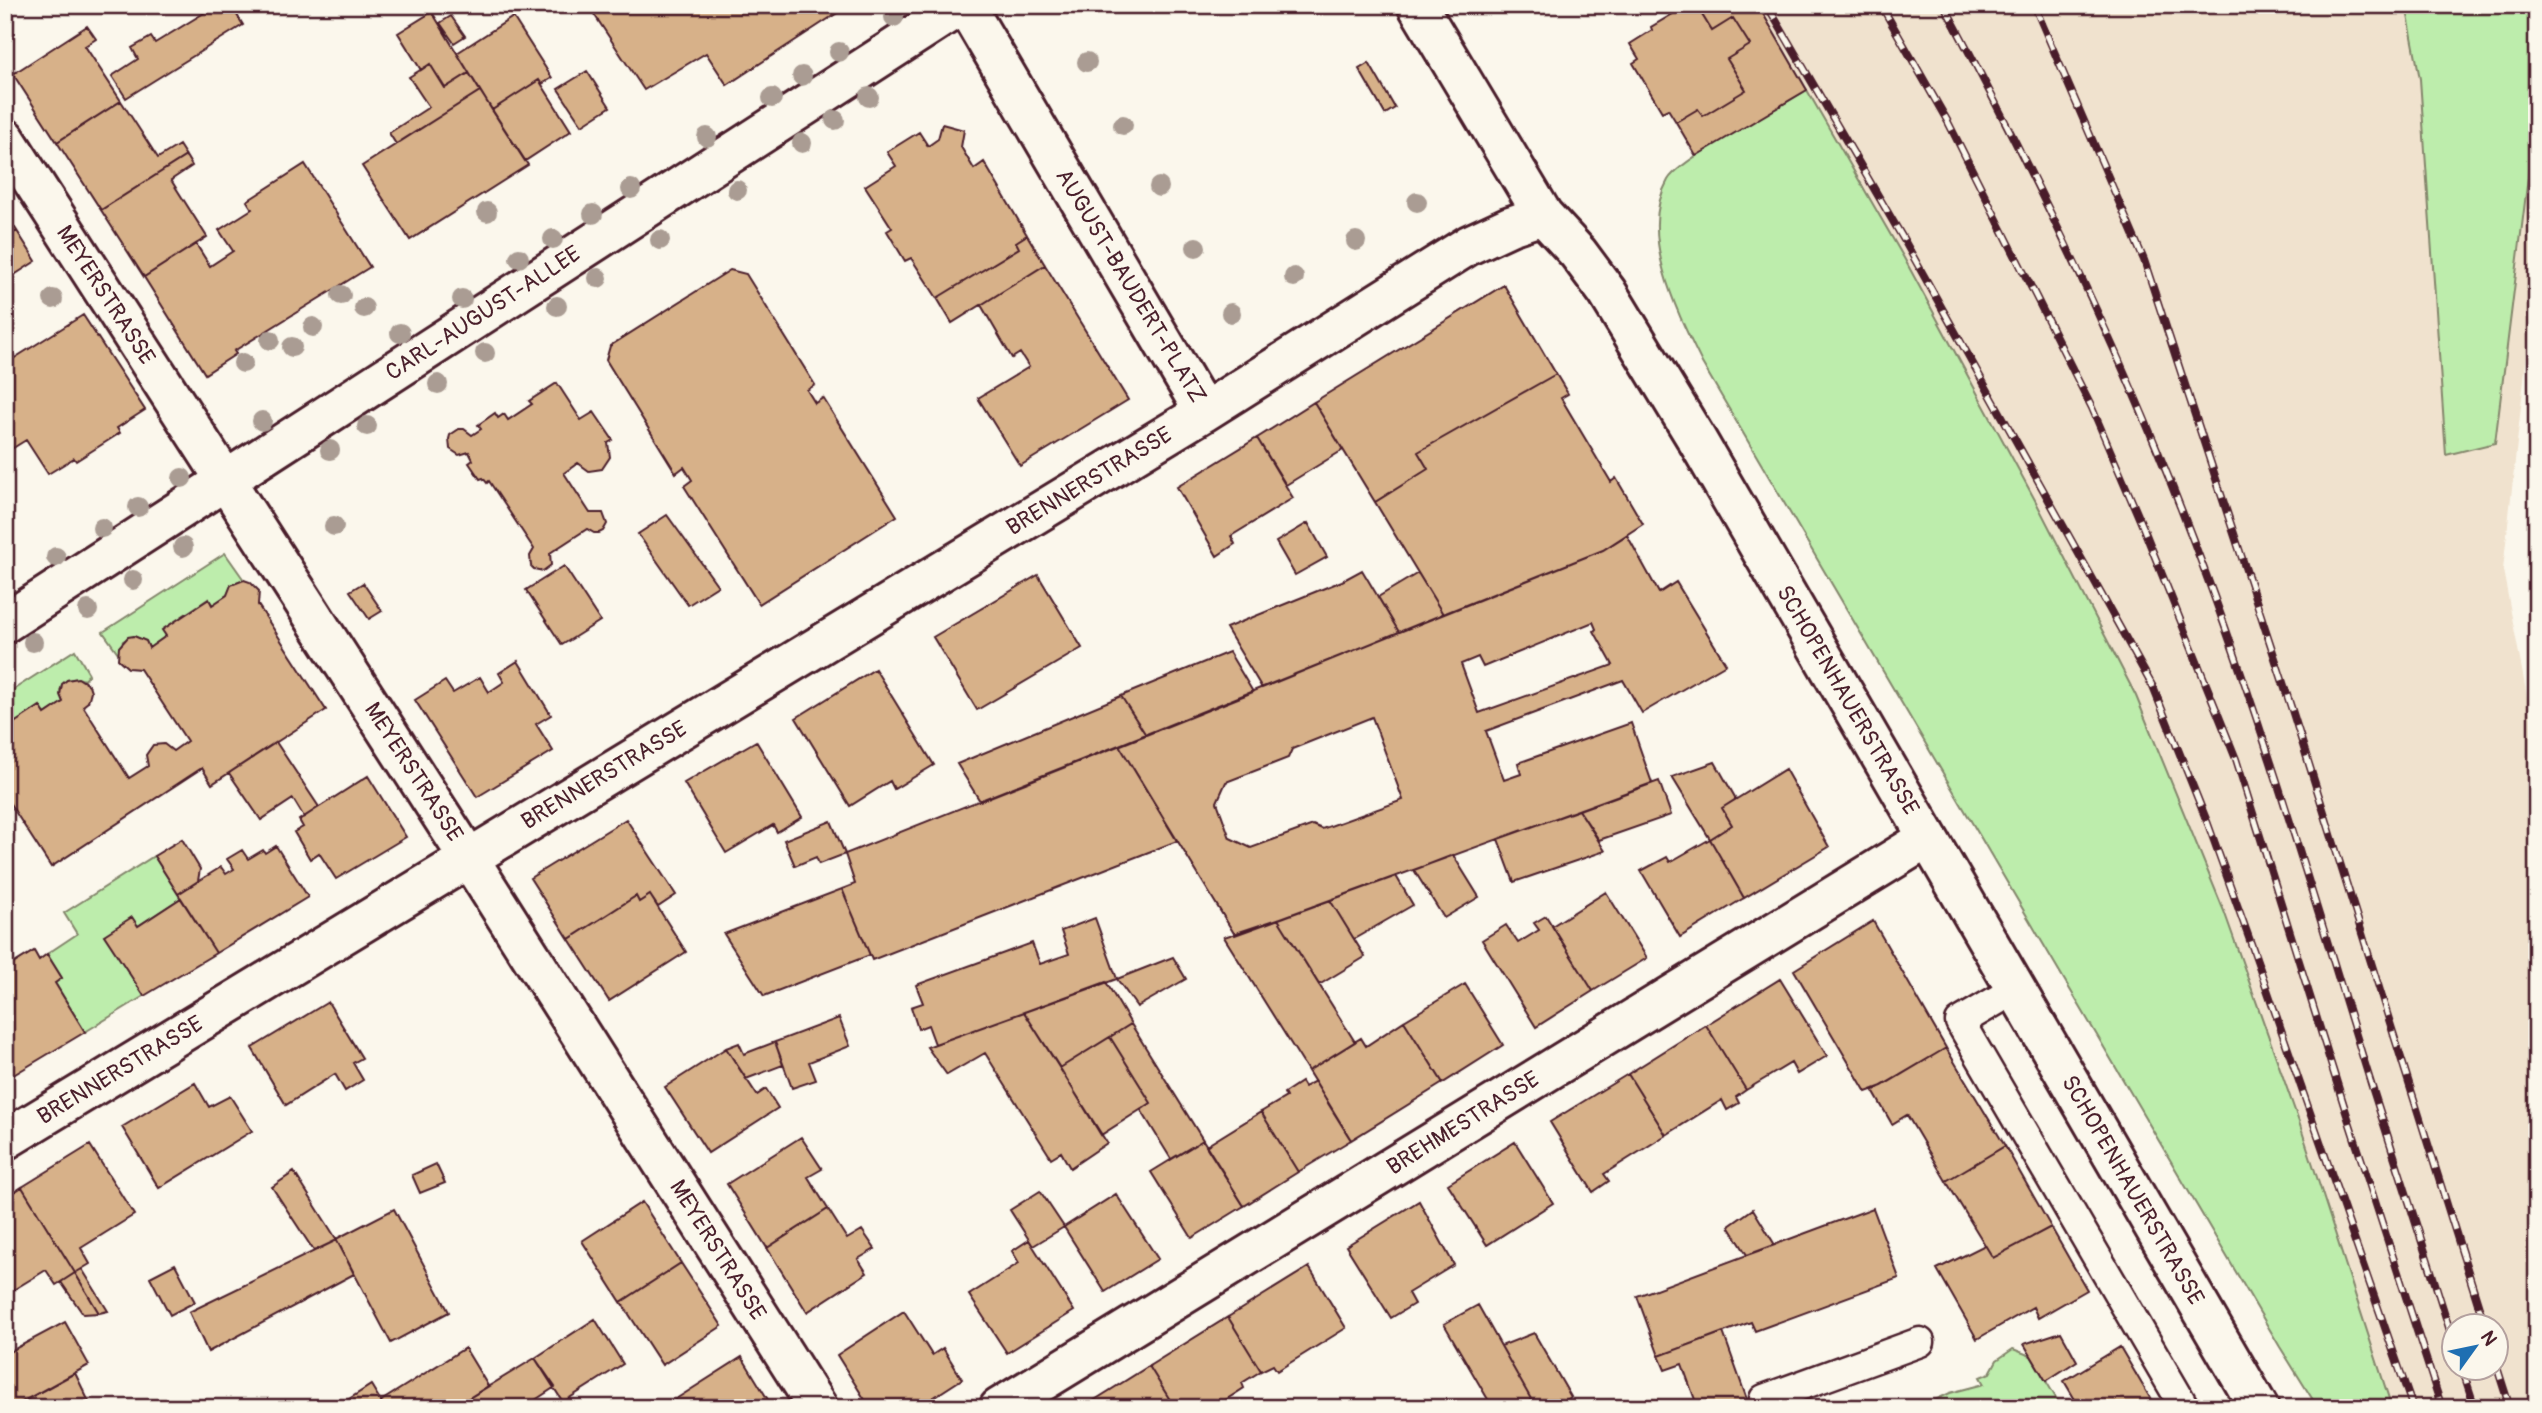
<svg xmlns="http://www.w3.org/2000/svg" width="2542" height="1413" viewBox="0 0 2542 1413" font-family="Pangolin,sans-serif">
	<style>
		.built { fill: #f0e2ce; fill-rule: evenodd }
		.green { fill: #bdedac; stroke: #84866c; stroke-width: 2 }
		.building { fill: #d7b189; stroke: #4a1f2b; stroke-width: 2; fill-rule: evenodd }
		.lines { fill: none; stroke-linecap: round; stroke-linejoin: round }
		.service-casing { stroke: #4a1f2b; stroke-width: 33 }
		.minor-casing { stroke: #4a1f2b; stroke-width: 44 }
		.service { stroke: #fbf7ec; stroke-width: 28 }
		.minor { stroke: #fbf7ec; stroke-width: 38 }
		.rail-casing { stroke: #4a1f2b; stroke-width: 8 }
		.rail { stroke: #fbf7ec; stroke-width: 5; stroke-dasharray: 16; stroke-linecap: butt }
		.tree { fill: #aa9c93 }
		.labels { text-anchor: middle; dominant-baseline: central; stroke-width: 6; stroke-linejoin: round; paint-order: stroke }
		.street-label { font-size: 23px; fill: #4a1f2b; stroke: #fbf7ec }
	</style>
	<rect width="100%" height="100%" fill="#fbf7ec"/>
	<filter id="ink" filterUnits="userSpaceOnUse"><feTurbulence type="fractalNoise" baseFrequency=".0143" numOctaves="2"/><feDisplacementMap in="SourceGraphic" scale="14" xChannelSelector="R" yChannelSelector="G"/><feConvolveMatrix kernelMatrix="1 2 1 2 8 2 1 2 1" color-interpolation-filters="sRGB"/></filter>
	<g filter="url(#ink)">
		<path class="built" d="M1758 5H2537V261L2503 570 2537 749V1408H2392L2299 1122 2224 911 2136 696 2035 500 1904 258ZM2454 1326H2496V1368H2454Z"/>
		<path class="green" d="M2406 5H2537V105L2495 443 2446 455 2420 79Z
			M1807 90 1904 258 2035 500 2136 696 2224 911 2299 1122 2392 1408H2318L2280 1347 1702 363C1678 314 1637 234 1668 180 1680 159 1781 106 1807 90Z
			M225 553 244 580 232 585 227 595 213 605 208 599 163 629 166 636 149 648 146 641 134 636 123 641 118 653 103 632Z
			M75 650 89 674 84 680 78 678 67 680 60 690 63 702 45 714 40 707 5 729V695Z
			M154 856 181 898 138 926 105 935 144 996 85 1032 55 983 62 978 47 954 77 934 64 913Z
			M2013 1349 2031 1356 2062 1408H1918L1950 1393 1984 1384 1980 1377 1990 1373 1997 1360Z"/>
		<path class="building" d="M5 5H24L5 17Z
			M217 5H231L243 25 126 98 112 76 138 59 132 48 151 37 155 43Z
			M588 5H848V6L727 85 706 53 644 90Z
			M1688 5H1696L1712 31 1733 18 1750 45 1727 59 1746 90 1703 116 1698 109 1676 122 1668 109 1662 112 1633 63 1639 59 1630 44 1652 30 1651 27Z
			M1696 5H1758L1807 90 1696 156 1676 122 1698 109 1703 116 1746 90 1727 59 1750 45 1733 18 1712 31Z
			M432 12 469 73 445 88 430 64 421 70 398 33Z
			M451 16 465 36 454 43 440 23Z
			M513 17 552 78 542 84 539 80 492 110 457 53Z
			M87 26 96 39 85 46 121 101 57 142 13 74Z
			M1369 63 1395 108 1385 114 1359 69Z
			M430 64 445 88 469 73 480 91 396 144 389 133 429 107 409 77Z
			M587 71 610 107 582 125 558 89Z
			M539 80 571 131 525 161 492 110Z
			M480 91 528 165 410 240 362 166Z
			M121 101 158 158 179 145 186 156 101 210 57 142Z
			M942 124 964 130 961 147 974 169 984 162 1027 235 1016 242 1019 248 937 298 911 258 905 261 887 231 892 228 865 186 896 166 887 152 919 132 928 146 938 139Z
			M186 156 192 166 171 180 207 237 144 277 101 210Z
			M305 164 370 267 234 351 236 354 205 374 144 277 196 244 210 266 233 251 219 230 252 209 247 201Z
			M5 213 17 231 5 238Z
			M17 231 36 261 5 281V238Z
			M1027 235 1045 265 952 323 937 298 1019 248 1016 242Z
			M1045 265 1128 400 1020 466 978 398 1029 367 1020 353 1012 358 981 305Z
			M730 270 746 274 815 385 807 390 815 403 823 398 897 516 759 604 684 486 692 480 684 467 676 473 606 360 610 346Z
			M1504 285 1556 374 1418 452 1428 469 1375 502 1314 402Z
			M83 315 145 410 117 428 120 433 76 461 74 458 48 474 26 440 5 453V364Z
			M1556 374 1568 394 1561 398 1611 482 1616 478 1643 524 1603 550 1443 614 1375 502 1428 469 1418 452Z
			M557 383 581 420 594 412 613 440 608 443 610 457 602 469 589 471 578 463 564 473 590 513H603L607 524 603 531 599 533H594L587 529 550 553 551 565 543 571 534 569 531 566 530 556 534 549 489 481 487 483 483 478 480 479 469 463 473 460 469 452 459 455 450 449 449 439 450 435 459 429H464L472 435 481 429 478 425 495 413 498 418 504 414 508 420 532 404 529 401Z
			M1314 402 1343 450 1286 485 1257 438Z
			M1257 438 1293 498 1231 536 1235 544 1217 556 1177 487Z
			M667 515 718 586 688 605 638 534Z
			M1308 523 1327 557 1295 575 1276 542Z
			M1627 535 1659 593 1676 582 1726 664 1642 713 1623 680 1486 731 1504 780 1521 774 1518 763 1631 723 1652 783 1235 935 1119 745 1603 550ZM1593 622 1596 629 1594 631 1613 665 1479 713 1461 664 1478 657 1483 667ZM1372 717 1403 800 1322 829 1313 825 1251 848 1230 838 1217 802 1226 782 1288 758 1292 749Z
			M564 566 600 621 562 645 526 590Z
			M1362 570 1399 632 1262 688 1226 628 1342 581Z
			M1418 573 1443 614 1399 632 1378 597Z
			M1038 575 1082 648 977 710 933 637Z
			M244 580 250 582 259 591 258 605 326 710 212 784 202 768 51 867 5 796V729L40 706 45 714 63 702 60 695 62 684 67 680 78 678 89 685 91 691 88 702 83 706 129 778 148 766 146 755 153 745 164 744 173 751 187 741 140 669 128 668 118 659 119 647 128 637 134 636 146 641 149 648 166 636 162 630 209 599 212 605 227 595 231 585Z
			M363 583 382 611 369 619 350 591Z
			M1229 652 1253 692 1146 735 1121 696Z
			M518 661 551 715 536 724 553 751 477 797 415 700 445 681 453 693 480 677 489 692 504 682 499 673Z
			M875 669 934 765 894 789 890 781 850 806 796 718Z
			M1121 696 1146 735 980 801 957 764Z
			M756 741 802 817 777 832 773 825 726 853 684 783Z
			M276 742 319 807 304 817 293 799 261 820 229 773Z
			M1119 745 1177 841 872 960 842 889 855 884 845 854Z
			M1715 762 1736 799 1722 808 1732 825 1710 839 1672 777Z
			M1785 769 1829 847 1744 898 1710 839 1732 825 1722 808Z
			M368 776 406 837 336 879 319 853 310 859 294 832 303 827 299 820Z
			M1659 781 1671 815 1599 840 1579 810Z
			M1579 810 1605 851 1514 882 1498 839Z
			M626 819 676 895 658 907 650 895 639 902 636 896 569 939 530 878Z
			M831 821 845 854 819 864 816 857 795 866 784 840Z
			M182 839 200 869 198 881 178 894 154 856Z
			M1710 839 1744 898 1680 937 1641 871 1667 857 1670 862Z
			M276 846 308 897 216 953 178 894 221 867 226 874 234 869 227 859 242 850 248 859 263 850 265 853Z
			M1453 855 1479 897 1444 918 1414 870Z
			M1396 876 1413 905 1354 939 1330 900Z
			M842 889 870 955 764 996 724 934Z
			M1606 892 1647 958 1593 991 1552 926Z
			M650 895 686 952 609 1001 569 939 636 896 639 902Z
			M181 898 216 953 144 996 104 935 132 917 138 926Z
			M1330 900 1365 957 1319 985 1278 919Z
			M1546 916 1593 991 1536 1027 1482 940 1506 925 1518 943 1539 930 1534 923Z
			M1095 918 1117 979 935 1044 928 1025 918 1029 911 1007 923 1003 916 985 1032 943 1040 964 1069 954 1061 931Z
			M1278 919 1355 1042 1308 1071 1224 937Z
			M1873 921 1946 1048 1882 1086 1866 1092 1794 970Z
			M5 929 14 944 5 949Z
			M34 951 39 960 47 954 62 978 55 983 85 1032 10 1077 5 1070V962L8 967Z
			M1173 957 1186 979 1137 1007 1117 979Z
			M1780 979 1827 1056 1797 1074 1791 1063 1746 1090 1706 1025Z
			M1106 982 1131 1024 1060 1068 1024 1012Z
			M1465 984 1503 1045 1443 1083 1404 1021Z
			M328 1002 362 1058 353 1063 363 1080 345 1091 335 1074 286 1105 252 1048Z
			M1024 1012 1107 1143 1070 1168 1061 1152 1051 1158 985 1053 947 1075 927 1047Z
			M839 1018 850 1046 809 1062 816 1080 792 1088 775 1042Z
			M1404 1021 1443 1083 1351 1140 1308 1071 1361 1038 1366 1046Z
			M1131 1024 1203 1140 1171 1159 1141 1110 1151 1103 1110 1037Z
			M1706 1025 1746 1090 1736 1097 1739 1103 1727 1110 1722 1100 1666 1135 1628 1074Z
			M1110 1037 1151 1103 1101 1135 1060 1068Z
			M775 1042 783 1065 746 1079 726 1048 739 1043 744 1054Z
			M726 1048 757 1095 766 1089 778 1108 708 1153 665 1087Z
			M1946 1048 2005 1146 1946 1181 1907 1115 1892 1124 1873 1091Z
			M1628 1074 1666 1135 1604 1174 1609 1181 1593 1192 1550 1122Z
			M1315 1081 1351 1140 1298 1172 1261 1112 1286 1097 1284 1093 1301 1082 1304 1087Z
			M195 1083 209 1107 230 1096 252 1131 159 1188 122 1127Z
			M1261 1112 1298 1172 1244 1206 1206 1146Z
			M801 1137 822 1169 808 1177 828 1209 767 1248 727 1184Z
			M1203 1140 1244 1206 1192 1238 1151 1172Z
			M1515 1142 1553 1203 1487 1245 1448 1184Z
			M90 1145 134 1215 81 1248 90 1264 75 1273 22 1187Z
			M2005 1146 2051 1227 1993 1258 1946 1181Z
			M436 1164 445 1183 420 1193 412 1175Z
			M294 1172 337 1240 314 1251 272 1187Z
			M22 1187 75 1273 56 1285 46 1270 5 1295V1198Z
			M1040 1191 1064 1227 1033 1246 1010 1210Z
			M1116 1194 1158 1259 1105 1292 1064 1227Z
			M1419 1201 1454 1265 1408 1293 1414 1304 1391 1318 1346 1246Z
			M642 1202 681 1263 621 1302 582 1241Z
			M1873 1208 1899 1278 1755 1331 1751 1322 1659 1356 1637 1296Z
			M394 1209 449 1312 391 1343 336 1239Z
			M828 1209 847 1239 862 1230 875 1249 858 1259 867 1273 807 1312 767 1248Z
			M1753 1209 1775 1245 1747 1255 1729 1226Z
			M2051 1227 2087 1290 2038 1318 2033 1307 1977 1339 1937 1269 1985 1245 1993 1258Z
			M337 1240 354 1274 208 1352 189 1312Z
			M1029 1240 1074 1311 1007 1353 969 1295 1019 1263 1012 1251Z
			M681 1263 722 1326 662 1365 621 1302Z
			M175 1264 195 1302 170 1315 150 1277Z
			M1309 1267 1346 1328 1277 1371 1273 1365 1261 1371 1228 1317Z
			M82 1269 108 1311 99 1313 75 1273Z
			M75 1273 99 1313 83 1314 61 1282Z
			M1478 1305 1501 1346 1536 1408H1493L1444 1324Z
			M904 1311 932 1355 943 1348 962 1379 917 1408H870L837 1355Z
			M1228 1317 1261 1371 1242 1383 1244 1388 1213 1408H1175L1149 1366Z
			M595 1319 623 1364 563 1402 535 1358Z
			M65 1322 89 1365 11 1408H5V1354Z
			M1723 1332 1750 1408H1698L1682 1364 1665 1370 1659 1356Z
			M2061 1332 2077 1361 2046 1381 2024 1344Z
			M1534 1333 1571 1397 1554 1408H1536L1501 1346Z
			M2120 1347 2156 1408H2080L2064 1381Z
			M465 1348 488 1386 453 1408H385L381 1401Z
			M742 1357 773 1408H670L668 1404Z
			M535 1358 555 1387 523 1408H453Z
			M1149 1366 1175 1408H1086L1085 1406Z
			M75 1373 92 1408H11Z
			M371 1385 385 1408H335Z"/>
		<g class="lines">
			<defs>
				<path id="service" d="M2016 989 1960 1022 2185 1408
					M1767 1408 1764 1399 1920 1342"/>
				<path id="minor" d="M965 5 1204 412
					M1417 5 1543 215 1578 253 1607 292 1697 440 2259 1408
					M5 138 468 857 818 1408
					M5 623 961 5
					M5 1140 1204 412 1469 245 1510 226 1543 215
					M999 1408 1928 838"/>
			</defs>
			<use href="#service" class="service-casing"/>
			<use href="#minor" class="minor-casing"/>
			<use href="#service" class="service"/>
			<use href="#minor" class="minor"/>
			<defs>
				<path id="rail" d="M1767 5 1904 240 2153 687 2208 824 2253 949 2413 1408
					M1881 5 1948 122 2092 408 2143 527 2236 759 2346 1112 2442 1408
					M1944 5C2033 171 2115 339 2183 514 2257 703 2313 897 2373 1090 2400 1175 2428 1259 2454 1344
					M2034 5 2144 260 2292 710 2485 1326
					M2496 1364 2510 1408
					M2462 1368 2475 1408"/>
			</defs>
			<use href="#rail" class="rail-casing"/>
			<use href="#rail" class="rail"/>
		</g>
		<g class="tree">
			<circle cx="894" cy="17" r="10"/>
			<circle cx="839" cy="52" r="10"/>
			<circle cx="1087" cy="62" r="10"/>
			<circle cx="802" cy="76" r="10"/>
			<circle cx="869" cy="97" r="10"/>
			<circle cx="772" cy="98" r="10"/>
			<circle cx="835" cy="120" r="10"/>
			<circle cx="1123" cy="125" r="10"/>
			<circle cx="707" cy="137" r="10"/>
			<circle cx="802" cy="143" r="10"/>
			<circle cx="1159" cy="187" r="10"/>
			<circle cx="631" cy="189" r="10"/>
			<circle cx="737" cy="190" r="10"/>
			<circle cx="1417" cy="202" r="10"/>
			<circle cx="487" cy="212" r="10"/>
			<circle cx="593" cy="214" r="10"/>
			<circle cx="553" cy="239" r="10"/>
			<circle cx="660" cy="240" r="10"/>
			<circle cx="1356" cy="241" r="10"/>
			<circle cx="1196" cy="247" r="10"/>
			<circle cx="519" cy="258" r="10"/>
			<circle cx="1294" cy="277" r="10"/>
			<circle cx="598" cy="278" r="10"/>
			<circle cx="341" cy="295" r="10"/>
			<circle cx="53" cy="299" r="10"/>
			<circle cx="462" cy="299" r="10"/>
			<circle cx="557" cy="306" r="10"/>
			<circle cx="364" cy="308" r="10"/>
			<circle cx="1231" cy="313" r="10"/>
			<circle cx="313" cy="327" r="10"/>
			<circle cx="400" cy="333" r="10"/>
			<circle cx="270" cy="340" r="10"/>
			<circle cx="292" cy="347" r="10"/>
			<circle cx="485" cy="353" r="10"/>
			<circle cx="243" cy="363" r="10"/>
			<circle cx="438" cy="384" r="10"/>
			<circle cx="262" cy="421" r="10"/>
			<circle cx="367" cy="426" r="10"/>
			<circle cx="330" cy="450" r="10"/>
			<circle cx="182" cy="478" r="10"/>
			<circle cx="138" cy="507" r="10"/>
			<circle cx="334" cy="526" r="10"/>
			<circle cx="102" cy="528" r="10"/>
			<circle cx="183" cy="547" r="10"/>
			<circle cx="56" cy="557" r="10"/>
			<circle cx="133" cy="580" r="10"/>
			<circle cx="88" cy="610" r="10"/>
			<circle cx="33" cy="642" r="10"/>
		</g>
	</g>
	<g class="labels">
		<g class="street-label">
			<text transform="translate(1131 286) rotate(59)">AUGUST-BAUDERT-PLATZ</text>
			<text transform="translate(106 295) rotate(57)">MEYERSTRASSE</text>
			<text transform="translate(483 313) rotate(-33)">CARL-AUGUST-ALLEE</text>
			<text transform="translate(1089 481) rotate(-31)">BRENNERSTRASSE</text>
			<text transform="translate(1848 700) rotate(60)">SCHOPENHAUERSTRASSE</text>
			<text transform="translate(414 772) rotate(57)">MEYERSTRASSE</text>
			<text transform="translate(604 775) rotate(-31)">BRENNERSTRASSE</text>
			<text transform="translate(120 1070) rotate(-31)">BRENNERSTRASSE</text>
			<text transform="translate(1463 1123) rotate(-32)">BREHMESTRASSE</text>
			<text transform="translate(2133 1190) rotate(60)">SCHOPENHAUERSTRASSE</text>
			<text transform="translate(718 1250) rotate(58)">MEYERSTRASSE</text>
		</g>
	</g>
	<rect width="2542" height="1413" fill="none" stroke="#fbf7ec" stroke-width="28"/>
	<rect x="14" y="14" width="2514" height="1385" fill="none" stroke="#4a1f2b" stroke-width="2.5" filter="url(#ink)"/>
	<g transform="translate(2475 1347) rotate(57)"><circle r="33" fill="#fbf7ec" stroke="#b4a19f" stroke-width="2"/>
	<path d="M0-5L12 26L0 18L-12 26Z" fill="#1f6fb2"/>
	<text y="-10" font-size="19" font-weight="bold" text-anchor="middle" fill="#4a1f2b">N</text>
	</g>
</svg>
